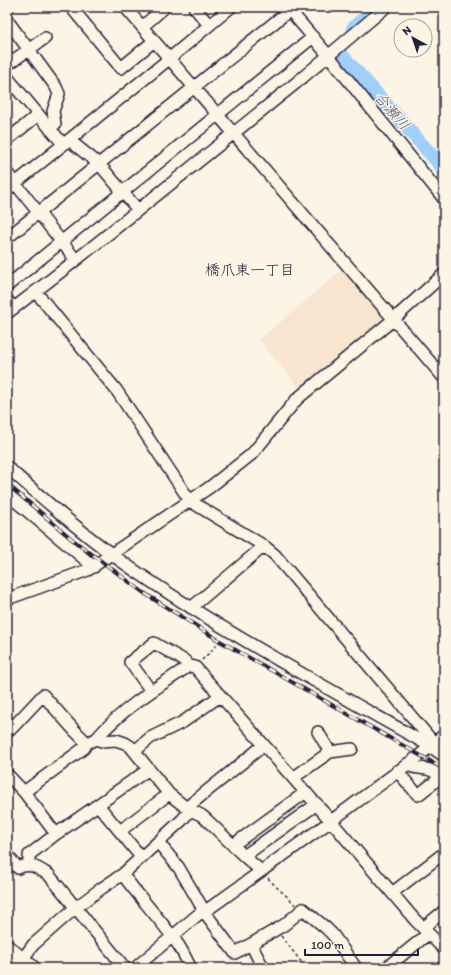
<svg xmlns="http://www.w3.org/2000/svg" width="451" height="975" viewBox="0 0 451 975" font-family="Itim,'Klee One',sans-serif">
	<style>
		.built { fill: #f7e5cf }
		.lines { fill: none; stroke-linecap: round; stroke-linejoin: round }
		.river { stroke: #a1cffc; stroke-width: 14 }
		.minor-casing { stroke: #22223b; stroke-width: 14 }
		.major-casing { stroke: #22223b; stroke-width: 17 }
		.path { stroke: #22223b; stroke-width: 1.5; stroke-dasharray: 3 3; stroke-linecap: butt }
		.minor { stroke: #fcf5e5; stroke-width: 11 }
		.major { stroke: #fcf5e5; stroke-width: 14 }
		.rail-casing { stroke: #22223b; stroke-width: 4 }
		.rail { stroke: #fcf5e5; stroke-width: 2.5; stroke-dasharray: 8; stroke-linecap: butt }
		.labels { text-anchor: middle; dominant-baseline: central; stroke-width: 3; stroke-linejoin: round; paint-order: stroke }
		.water-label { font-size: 15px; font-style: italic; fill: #485675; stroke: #fcf5e5 }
		.neighbourhood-label { font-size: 15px; fill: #22223b; stroke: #fcf5e5 }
	</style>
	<rect width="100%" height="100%" fill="#fcf5e5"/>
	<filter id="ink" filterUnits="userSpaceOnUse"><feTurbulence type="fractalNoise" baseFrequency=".025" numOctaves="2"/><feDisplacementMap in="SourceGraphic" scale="8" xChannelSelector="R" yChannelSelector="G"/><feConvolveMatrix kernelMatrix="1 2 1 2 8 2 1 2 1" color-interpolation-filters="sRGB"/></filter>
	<g filter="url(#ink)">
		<path class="built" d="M345 267 386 315V320L302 391 259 340Z"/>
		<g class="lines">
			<path class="river" d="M353 28 377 7
				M340 53 444 169"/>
			<defs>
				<path id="minor" d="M7 7H8
					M71 7 121 68 154 41
					M125 7 444 378
					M194 7 209 25
					M287 7 328 55 444 199
					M7 20 56 87 59 94 53 111 55 124 50 129
					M142 27 165 7
					M7 65 45 38
					M7 77 63 144
					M7 140 38 115
					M69 140 99 164 138 210
					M7 173 76 260
					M7 190 169 59 231 7
					M7 238 290 10
					M7 286 313 37
					M36 292 117 391 190 501 264 546 275 555 434 743
					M7 300 14 308 7 313
					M14 308 76 260 296 83 386 7
					M7 467C47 502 87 538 131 568 227 634 329 689 430 746L444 756
					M7 494 94 567
					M7 599 88 570 210 487 252 454 297 399 394 319 444 274
					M191 608 264 546
					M151 691 130 662 154 643 185 661 189 666
					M7 731 13 727 43 695 75 731 87 743 84 748 24 792 7 774
					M318 732 330 752
					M96 739C122 709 156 688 189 666L195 667 331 821 415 920 444 949
					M87 743 96 739 102 741 116 740 125 743 130 746 169 794 188 809 201 815 207 820 244 856 261 871
					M135 751 150 738 183 722 220 696
					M397 771 418 795 441 777C429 764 414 771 407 764
					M293 778 330 752 352 749
					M24 792 56 834
					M98 805 141 857
					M120 831 169 794
					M158 842 179 868 206 914 235 953 251 944 259 960 264 968
					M233 845 306 792
					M7 855 18 868C30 862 38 868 49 875L125 968
					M244 856 317 804
					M29 865V855L56 834 149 769
					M123 875C140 898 160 919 177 943 183 951 186 960 191 968
					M392 893 444 853
					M423 928 444 911
					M251 944 284 925 303 909 326 928 333 935 356 968
					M16 968 33 945 75 908 102 888 123 874 182 820 187 814 191 804 264 745
					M135 968 200 913 207 910 331 821 420 755 444 735
					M386 968 428 934
					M442 968 444 967"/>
				<path id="major" d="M7 947 33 968"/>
			</defs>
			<use href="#minor" class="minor-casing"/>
			<use href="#major" class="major-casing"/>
			<path class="path" d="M202 660 223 639
				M268 878C276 888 287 895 295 905
				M281 936 306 968"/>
			<use href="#minor" class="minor"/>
			<use href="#major" class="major"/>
			<defs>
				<path id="rail" d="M7 484 73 540 144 593 220 641 444 769"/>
			</defs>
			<use href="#rail" class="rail-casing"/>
			<use href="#rail" class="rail"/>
		</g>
	</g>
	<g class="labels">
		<g class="water-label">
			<text transform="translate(392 111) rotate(48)">合瀬川</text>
		</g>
		<g class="neighbourhood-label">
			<text x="250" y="270">橋爪東一丁目</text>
		</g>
	</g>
	<rect width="451" height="975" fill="none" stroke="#fcf5e5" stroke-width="24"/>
	<rect x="12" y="12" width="427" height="951" fill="none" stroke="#22223b" stroke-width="1.5" filter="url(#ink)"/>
	<g transform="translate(413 38) rotate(320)"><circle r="19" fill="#fcf5e5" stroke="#a5a1a1"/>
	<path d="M0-3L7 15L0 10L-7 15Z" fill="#22223b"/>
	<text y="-6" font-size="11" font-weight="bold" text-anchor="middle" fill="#22223b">N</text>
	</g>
	<path d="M305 949v6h113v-6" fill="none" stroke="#22223b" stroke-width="2"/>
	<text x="311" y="949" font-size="12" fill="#22223b" stroke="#fcf5e5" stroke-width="3" paint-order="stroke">100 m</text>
</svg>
